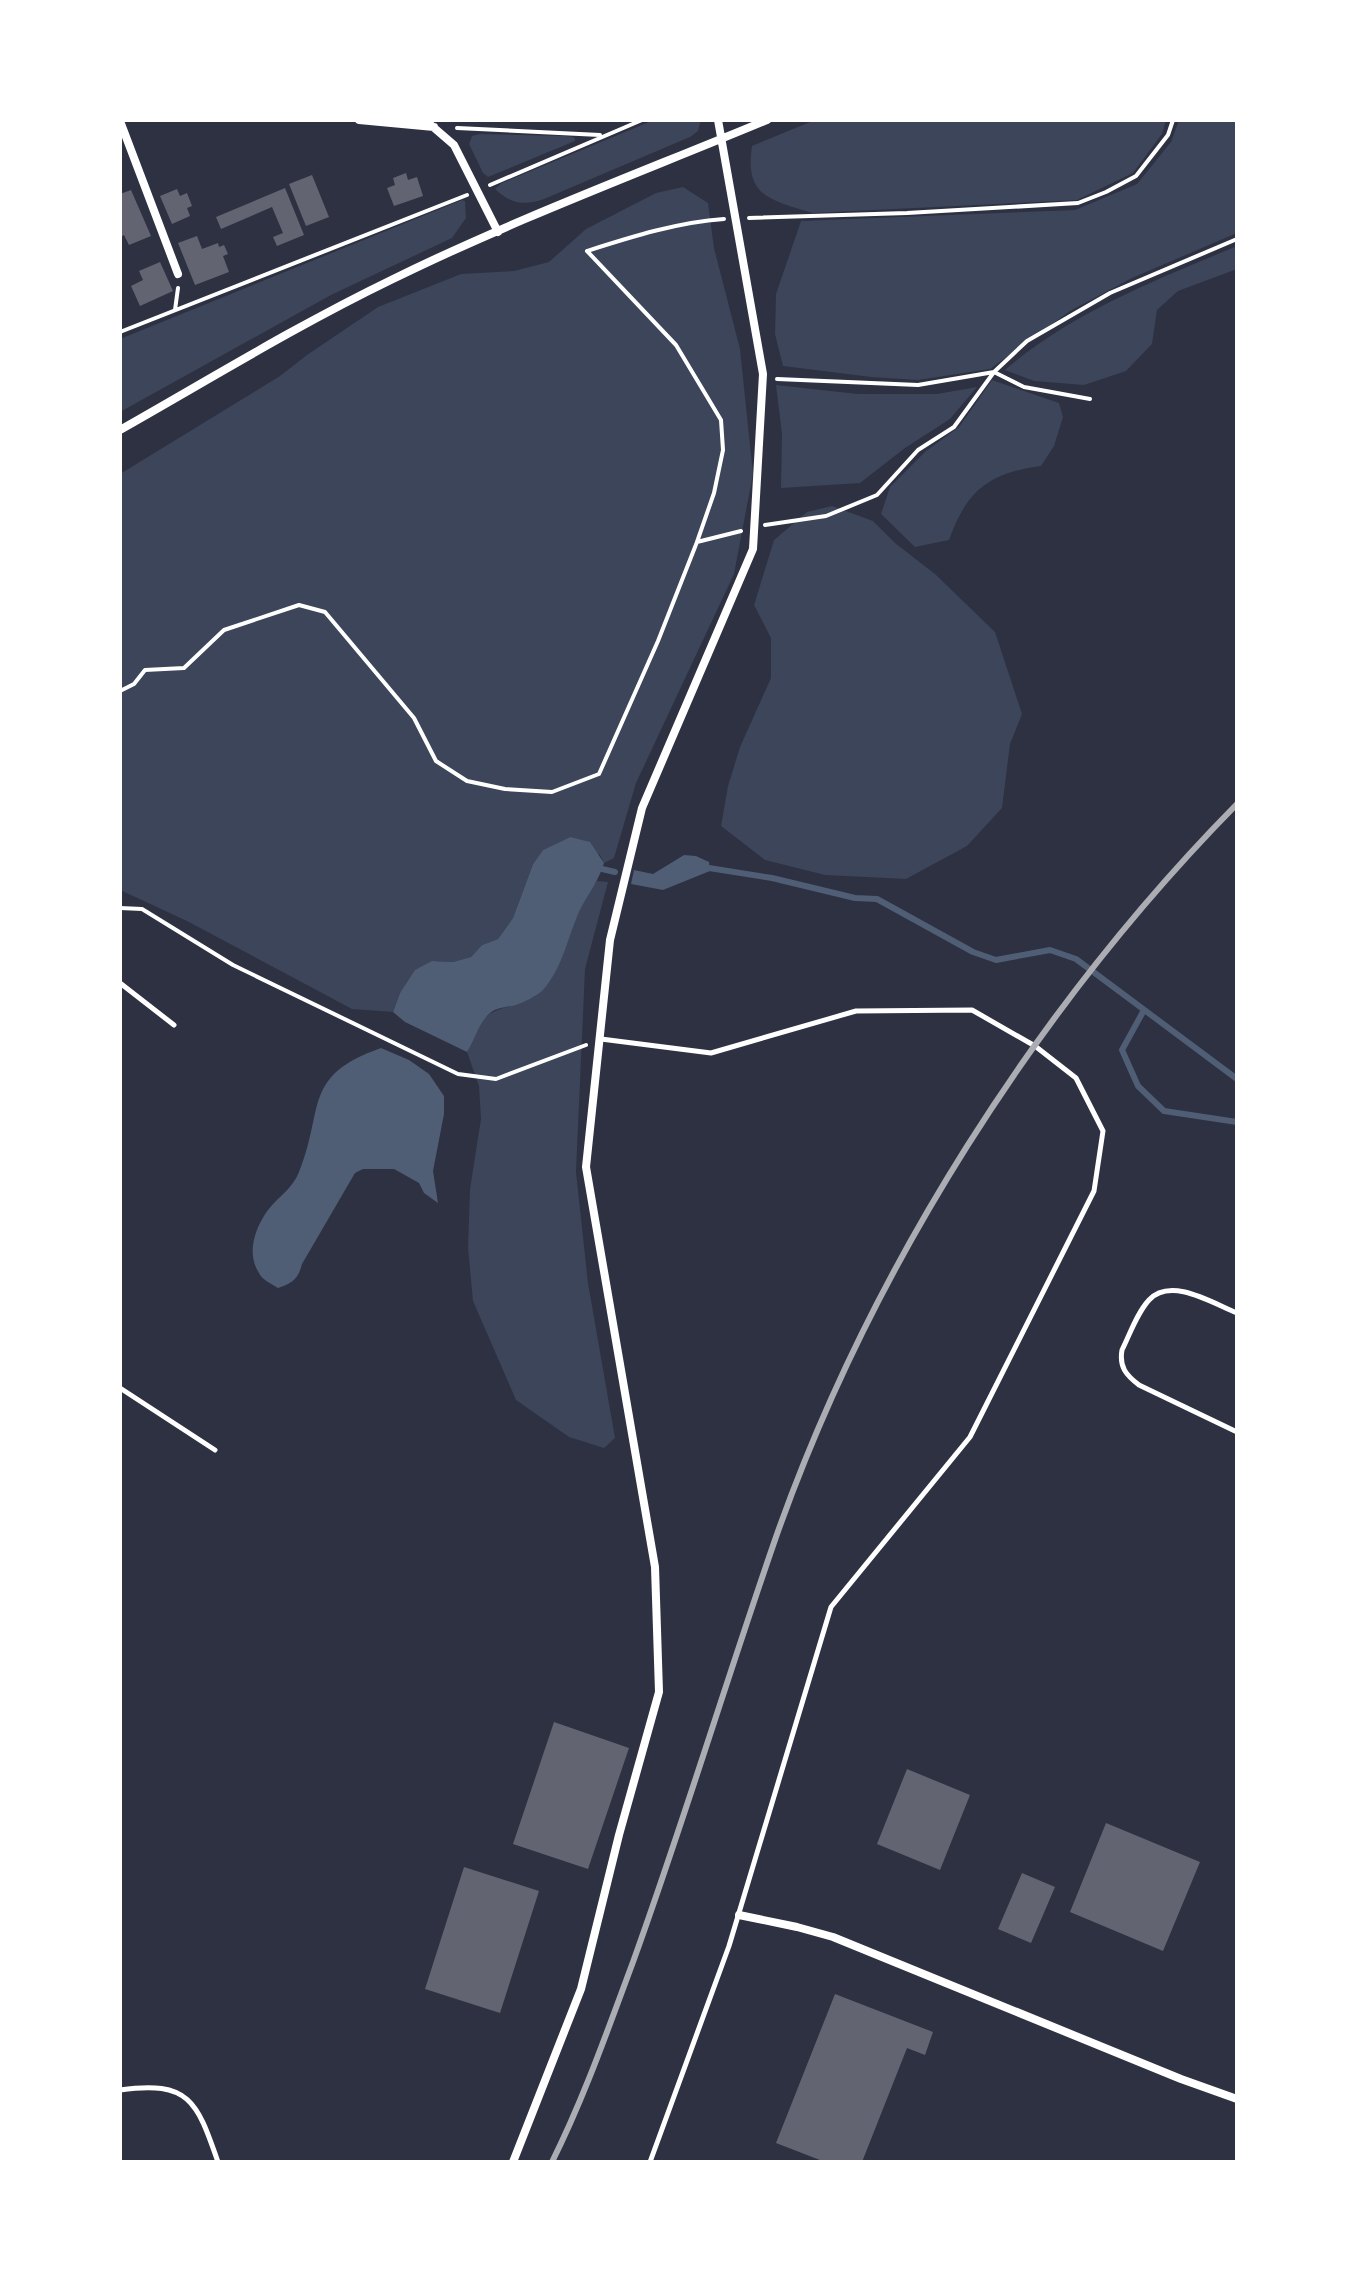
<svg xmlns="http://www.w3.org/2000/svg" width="1357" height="2282" viewBox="0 0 1357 2282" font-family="'Source Serif 4',serif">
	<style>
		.green { fill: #3c4559 }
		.water { fill: #4f5d75 }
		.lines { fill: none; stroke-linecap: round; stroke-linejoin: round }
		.stream { stroke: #4f5d75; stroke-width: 6 }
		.building { fill: #626471 }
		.path { stroke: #fff; stroke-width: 4 }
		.service { stroke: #fff; stroke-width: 5 }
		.minor { stroke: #fff; stroke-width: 8 }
		.rail { stroke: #abadb3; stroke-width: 6 }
	</style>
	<rect width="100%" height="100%" fill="#2d3142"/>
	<path class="green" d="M654 120H701L698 131 690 137 544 199C524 206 511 204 495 189L502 183Z
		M815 120H1166L1162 134 1133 173 1077 200 812 213C771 200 744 197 752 146Z
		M1179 120H1237V233L1132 278 1070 311 990 369 918 380 871 377 783 366 775 334 776 294 801 221 1075 210 1137 184 1171 142Z
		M480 134 565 136 573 137 575 139V141L488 177 483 173 469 144 472 136Z
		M683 187 708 203 714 248 740 349 753 474 734 574 636 783 614 858 604 863 600 855 570 837 543 850 533 864 513 918 498 939 482 945 471 957 453 962 432 961 400 993 393 1012 352 1009 187 921 120 890V474L280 376 307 355 378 307 461 274 514 271 549 262 586 229 656 193Z
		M462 200 465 201 466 218 452 238 331 295 120 412V339Z
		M1237 246V269L1178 291 1157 310 1152 344 1126 371 1084 385 1034 381 1005 370C1072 312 1156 280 1237 246Z
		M992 380 1059 403 1063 417 1054 446 1041 466C989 473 967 490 949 540L915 547 881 514 890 487 926 451 959 427Z
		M776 385 858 394H937L977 387 950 419 905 448 860 483 781 488 782 434Z
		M832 506 873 521 895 543 935 574 995 632 1022 714 1010 744 1002 808 967 846 906 879 825 875 765 860 721 826 728 786 740 747 771 678V638L754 605 774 540 807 512Z
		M597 881 608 882 585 969 576 1172 588 1283 615 1438 604 1448 569 1437 516 1400 473 1301 468 1248 470 1189 481 1119 479 1086 467 1052C474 1042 474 1037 478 1027 487 1011 501 1008 518 1004L577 916 589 891Z"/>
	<path class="water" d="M570 837 590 842 604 863C599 881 587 895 579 912 567 939 563 967 543 990 537 996 524 1002 516 1005 509 1007 499 1007 493 1011 478 1021 476 1039 467 1052L405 1022 393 1012 400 993 415 970 432 961 453 962 471 957 482 945 498 939 513 918 533 864 543 850Z
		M684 855 696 856 709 862 710 871 663 890 631 884 634 870 653 874Z
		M381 1048 409 1060 429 1074 444 1096V1114L433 1171 438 1203 424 1193 419 1183 394 1169H363L355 1173 302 1264C298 1280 292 1283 278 1288 272 1284 262 1280 259 1273 246 1253 255 1228 268 1210 278 1197 293 1188 299 1172 325 1109 301 1076 381 1048Z"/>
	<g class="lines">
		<path class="stream" d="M709 868 772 878 855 898 877 899 973 952 996 960 1050 950 1076 959 1237 1079
			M602 869 615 872
			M1144 1010 1122 1050 1138 1086 1164 1111 1237 1122"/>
	</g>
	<path class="building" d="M406 173 408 180 417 177 423 196 394 206 387 188 395 185 393 178Z
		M312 175 329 217 306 226 289 184Z
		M285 188 304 235 277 246 273 237 283 233 272 207 221 229 216 217Z
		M177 189 180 196 187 193 192 206 187 208 190 216 172 224 160 196Z
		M131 190 151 236 129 245 124 235 120 237V194Z
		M197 236 202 249 218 243 219 247 224 245 228 254 223 256 229 272 195 285 178 243Z
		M160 262 173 291 140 306 131 286 143 280 139 271Z
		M554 1722 629 1748 588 1869 513 1844Z
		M907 1769 970 1795 940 1870 877 1844Z
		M1106 1823 1200 1862 1163 1951 1070 1912Z
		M464 1867 539 1891 500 2013 425 1989Z
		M1022 1873 1055 1887 1031 1943 998 1929Z
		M835 1994 933 2032 925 2055 907 2048 862 2162H825L776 2143Z"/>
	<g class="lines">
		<path class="path" d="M457 128 600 135
			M490 185 642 120
			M749 218 907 213 1078 203 1106 192 1136 176 1168 135 1173 120
			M175 310 178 288
			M120 332 467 195
			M777 379 918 385 994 372 1027 341 1110 293 1237 239
			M765 525 826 516 877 495 918 450 954 427 994 372 1024 387 1090 399
			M697 542 741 531
			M120 691 134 684 145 670 184 668 224 630 299 605 325 612 414 718 436 761 467 781 505 789 552 792 599 774 658 641 697 542 714 493 723 450 721 420 676 345 587 251C631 237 678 222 724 219
			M120 908 142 909 233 965 458 1074 496 1079 586 1045"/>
		<path class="service" d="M120 983 174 1025
			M601 1039 711 1053 856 1011 972 1010 1035 1046 1076 1078 1103 1131 1094 1191 970 1437 831 1607 729 1946 650 2162
			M1237 1313C1214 1304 1171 1276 1149 1300 1137 1313 1130 1334 1122 1350 1119 1367 1126 1375 1139 1385L1237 1432
			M120 1388 215 1450
			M120 2090C190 2080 197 2102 218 2162"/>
		<path class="minor" d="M359 120 434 127
			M425 120 454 145 498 232
			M120 121 178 274
			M120 430C210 379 298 325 391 280 513 220 642 172 767 120
			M739 1915 797 1927 833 1937 1181 2079 1237 2099
			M513 2162 581 1989 619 1835 659 1692 655 1567 586 1167 610 940 642 808 753 549 763 374 718 120"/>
		<path class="rail" d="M552 2162C584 2098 608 2029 633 1962 684 1821 727 1678 776 1537 870 1270 1038 1006 1237 804"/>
	</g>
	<rect width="1357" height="2282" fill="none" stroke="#ffffff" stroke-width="244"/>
</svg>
